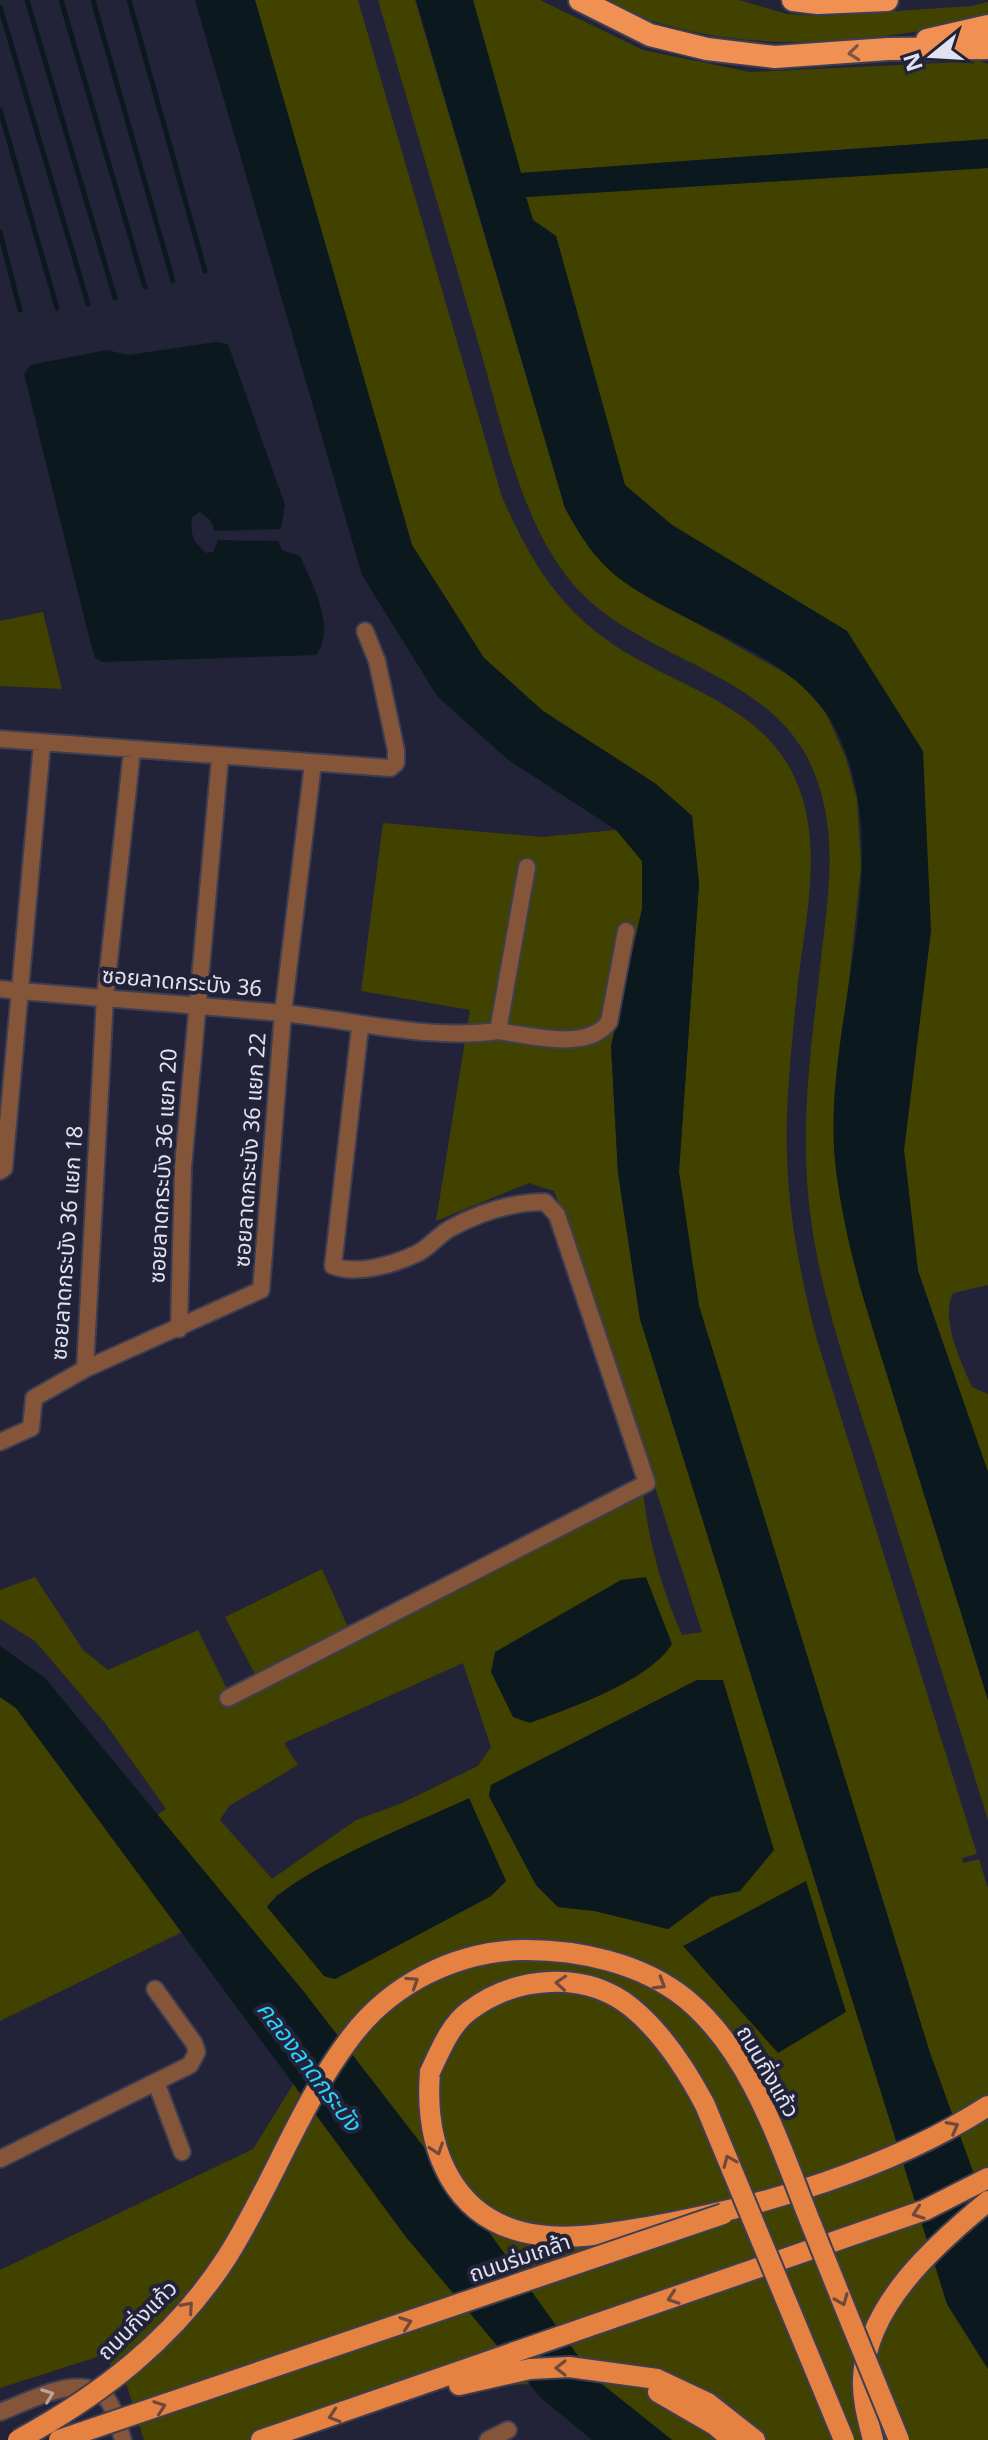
<svg xmlns="http://www.w3.org/2000/svg" width="988" height="2440" viewBox="0 0 988 2440" font-family="Georgia,'Noto Sans Thai',serif">
	<style>
		.green { fill: #414200; fill-rule: evenodd }
		.water { fill: #0b191e }
		.lines { fill: none; stroke-linecap: round; stroke-linejoin: round }
		.stream { stroke: #0b191e; stroke-width: 5 }
		.minor-casing { stroke: #3d3e52; stroke-width: 20 }
		.primary-casing { stroke: #3d3e52; stroke-width: 24 }
		.trunk-casing { stroke: #3d3e52; stroke-width: 26 }
		.minor { stroke: #855539; stroke-width: 16 }
		.primary { stroke: #e58242; stroke-width: 20 }
		.trunk { stroke: #f09052; stroke-width: 22 }
		.primary-bridge-casing { stroke: #3d3e52; stroke-width: 24; stroke-linecap: butt }
		.primary-bridge { stroke: #e58242; stroke-width: 20 }
		.oneway { stroke: #7f5444 }
		.oneway2 { stroke: #70493c }
		.oneway3 { stroke: #b8a39e }
		.labels { text-anchor: middle; dominant-baseline: central; stroke-width: 8; stroke-linejoin: round; paint-order: stroke }
		.street-label { font-size: 22px; fill: #e1e2f1; stroke: #222338 }
		.water-label { font-size: 24px; font-style: italic; fill: #29d4fe; stroke: #222338 }
	</style>
	<rect width="100%" height="100%" fill="#222338"/>
	<path class="green" d="M255 0H358L502 497C527 553 553 600 603 637 668 687 763 700 797 783 822 843 807 912 799 974 794 1020 789 1066 787 1113 784 1191 797 1264 817 1340L977 1854 962 1858 963 1863 979 1859 988 1889V2213L930 2053 699 1306 679 1172 699 883 692 816 656 784 543 711 484 658 412 545Z
		M378 0H415L565 508 593 553 624 582 799 681 826 713 846 758 857 799 861 867 834 1123 859 1284 988 1700V1820C951 1701 914 1583 877 1464 848 1371 813 1278 807 1180 802 1106 813 1032 821 959 828 897 838 840 817 780 778 665 632 665 565 574 518 510 502 424 480 349 446 232 412 116 378 0Z
		M473 0H540L643 50 750 72 980 61 988 64V139L521 173Z
		M600 0H739L787 14 820 16 972 6 988 2V20C855 44 726 61 600 0Z
		M988 168V1285L953 1293C940 1319 961 1362 972 1387L988 1394V1472L918 1271 904 1150 931 930 847 631 672 525 625 485 556 236 533 220 526 197Z
		M43 612 62 689 0 686V621Z
		M383 823 541 837 616 830 642 861V909L611 1046 618 1173 640 1319 947 2304 988 2369V2440H672L593 2377 483 2224 304 1992 157 1815 166 1809 105 1723 35 1641 0 1619V1590L35 1577 83 1650 108 1670 198 1630 229 1693 258 1680 225 1617 322 1569 351 1634 643 1492C649 1542 661 1588 682 1635L702 1632 587 1278 554 1191 529 1183 436 1221 470 1010 361 991ZM463 1663 491 1747 478 1766 400 1804 356 1820 272 1879 220 1820 229 1806 298 1765 284 1743ZM697 1680H723L740 1891 711 1897 668 1929 595 1911 558 1907 536 1885 489 1796 491 1785ZM468 1799 506 1881 491 1896 335 1979 324 1976 275 1896 335 1861Z
		M0 1697 16 1708 182 1932 0 2021Z
		M294 2083 406 2237 530 2384 408 2391 289 2440H144L127 2386 103 2355 0 2388V2270L253 2149Z"/>
	<path class="water" d="M195 0H255L412 545 484 658 543 711 656 784 692 816 699 883 679 1172 699 1306 930 2053 988 2213V2369L947 2304 640 1319 618 1173 611 1046 642 909V861L616 830 507 759 437 696 362 575Z
		M416 0H473L521 173 988 139V168L526 197 533 220 556 236 625 485 672 525 847 631 923 751 931 930 904 1150 918 1271 988 1472V1700C958 1602 927 1505 897 1407 873 1329 846 1252 836 1170 818 1030 902 867 837 732 800 654 691 630 624 582 597 563 580 536 565 508Z
		M216 342 228 344 285 505 281 529 215 531 210 520 200 512 192 517C190 534 193 542 206 553L213 552 218 540 278 541 282 550 300 556C312 584 337 628 316 655L103 662 95 658 90 641 24 374 30 365 107 350 128 355Z
		M646 1577 672 1644C649 1681 571 1708 530 1723L513 1717 491 1672 495 1652 621 1580Z
		M0 1646 45 1678 304 1992 483 2224 593 2377 672 2440H592L541 2398 406 2237 16 1708 0 1697Z
		M697 1680H723L774 1850 740 1891 711 1897 668 1929 595 1911 558 1907 536 1885 489 1796 491 1785Z
		M469 1798 506 1881 491 1896 335 1979 324 1976 267 1907C293 1871 423 1820 469 1798Z
		M806 1881 846 2012 778 2053 683 1946Z"/>
	<g class="lines">
		<path class="stream" d="M27 0 115 298
			M61 0 145 287
			M93 0 173 281
			M129 0 205 271
			M0 7 88 304
			M0 110 57 308
			M0 232 20 310"/>
		<defs>
			<path id="minor" d="M0 739 390 768 396 763V750L377 661 365 631
				M0 989C93 998 187 1004 280 1013 353 1019 425 1041 498 1031L527 867
				M498 1031C529 1035 587 1052 609 1022L626 931
				M0 1171 4 1168 42 744
				M179 1329 183 1167 220 758
				M85 1369 261 1290 283 1013 313 763
				M0 1442 31 1428 34 1398 85 1369 105 998 132 751
				M228 1698 647 1483 557 1215 545 1202C511 1202 481 1212 451 1228 438 1235 429 1248 416 1254 392 1265 357 1275 333 1266L360 1027
				M156 2082 182 2152
				M0 2159 190 2065 197 2052 194 2043 155 1989
				M0 2412C28 2402 82 2370 107 2399 115 2409 119 2428 123 2440
				M488 2440 508 2430"/>
			<path id="primary" d="M430 2072C424 2149 453 2223 538 2235 575 2240 611 2233 647 2227 759 2208 892 2168 988 2106
				M459 2385 530 2369 569 2367 657 2379 708 2403 755 2440
				M658 2392 715 2425 732 2440
				M261 2440 925 2210 988 2178
				M873 2440C868 2420 862 2399 863 2379 866 2305 936 2244 988 2201"/>
			<path id="trunk" d="M580 0 650 35 707 49 775 57 888 49 988 48
				M793 0 818 3 887 0
				M927 40 988 26"/>
		</defs>
		<use href="#minor" class="minor-casing"/>
		<use href="#primary" class="primary-casing"/>
		<use href="#trunk" class="trunk-casing"/>
		<use href="#minor" class="minor"/>
		<use href="#primary" class="primary"/>
		<use href="#trunk" class="trunk"/>
		<defs>
			<path id="primary-bridge" d="M430 2072C440 2051 450 2025 469 2011 515 1976 584 1970 631 2007 663 2033 686 2069 705 2105L844 2440
				M18 2440C101 2395 175 2338 227 2257 272 2186 300 2104 351 2037 391 1984 455 1952 521 1950 577 1949 642 1963 686 1999 754 2055 782 2153 814 2231 842 2301 870 2370 899 2440
				M59 2440 723 2214"/>
		</defs>
		<use href="#primary-bridge" class="primary-bridge-casing"/>
		<use href="#primary-bridge" class="primary-bridge"/>
	</g>
	<defs><path id="oneway-chevron" d="M-2-3.5L2.5 0L-2 3.5" fill="none" stroke-width="1.6" stroke-linecap="round" stroke-linejoin="round" transform="scale(2)"/></defs>
	<use class="oneway" href="#oneway-chevron" transform="translate(854 53) rotate(174)"/>
	<g class="oneway2">
		<use href="#oneway-chevron" transform="translate(413 1982) rotate(-33)"/>
		<use href="#oneway-chevron" transform="translate(561 1983) rotate(-176)"/>
		<use href="#oneway-chevron" transform="translate(660 1984) rotate(31)"/>
		<use href="#oneway-chevron" transform="translate(953 2127) rotate(-28)"/>
		<use href="#oneway-chevron" transform="translate(437 2149) rotate(71)"/>
		<use href="#oneway-chevron" transform="translate(729 2161) rotate(-113)"/>
		<use href="#oneway-chevron" transform="translate(918 2213) rotate(161)"/>
		<use href="#oneway-chevron" transform="translate(673 2298) rotate(161)"/>
		<use href="#oneway-chevron" transform="translate(842 2300) rotate(68)"/>
		<use href="#oneway-chevron" transform="translate(188 2307) rotate(-49)"/>
		<use href="#oneway-chevron" transform="translate(406 2323) rotate(-19)"/>
		<use href="#oneway-chevron" transform="translate(561 2368) rotate(180)"/>
		<use href="#oneway-chevron" transform="translate(160 2407) rotate(-19)"/>
		<use href="#oneway-chevron" transform="translate(334 2416) rotate(162)"/>
	</g>
	<use class="oneway3" href="#oneway-chevron" transform="translate(48 2395) rotate(-21)"/>
	<g class="labels">
		<g class="street-label">
			<text transform="translate(182 983) rotate(5)">ซอยลาดกระบัง 36</text>
			<text transform="translate(251 1150) rotate(-86)">ซอยลาดกระบัง 36 แยก 22</text>
			<text transform="translate(164 1166) rotate(-87)">ซอยลาดกระบัง 36 แยก 20</text>
			<text transform="translate(68 1243) rotate(-86)">ซอยลาดกระบัง 36 แยก 18</text>
			<text transform="translate(767 2072) rotate(60)">ถนนกิ่งแก้ว</text>
			<text transform="translate(520 2259) rotate(-19)">ถนนร่มเกล้า</text>
			<text transform="translate(138 2321) rotate(-45)">ถนนกิ่งแก้ว</text>
		</g>
		<g class="water-label">
			<text transform="translate(308 2067) rotate(53)">คลองลาดกระบัง</text>
		</g>
	</g>
	<g transform="translate(932 56) rotate(252)" stroke="#222338" stroke-width="6" paint-order="stroke">
	<path d="M0-6L14 30L0 20L-14 30Z" fill="#e1e2f1"/>
	<text y="-12" font-size="22" font-weight="bold" text-anchor="middle" fill="#e1e2f1">N</text>
	</g>
</svg>
